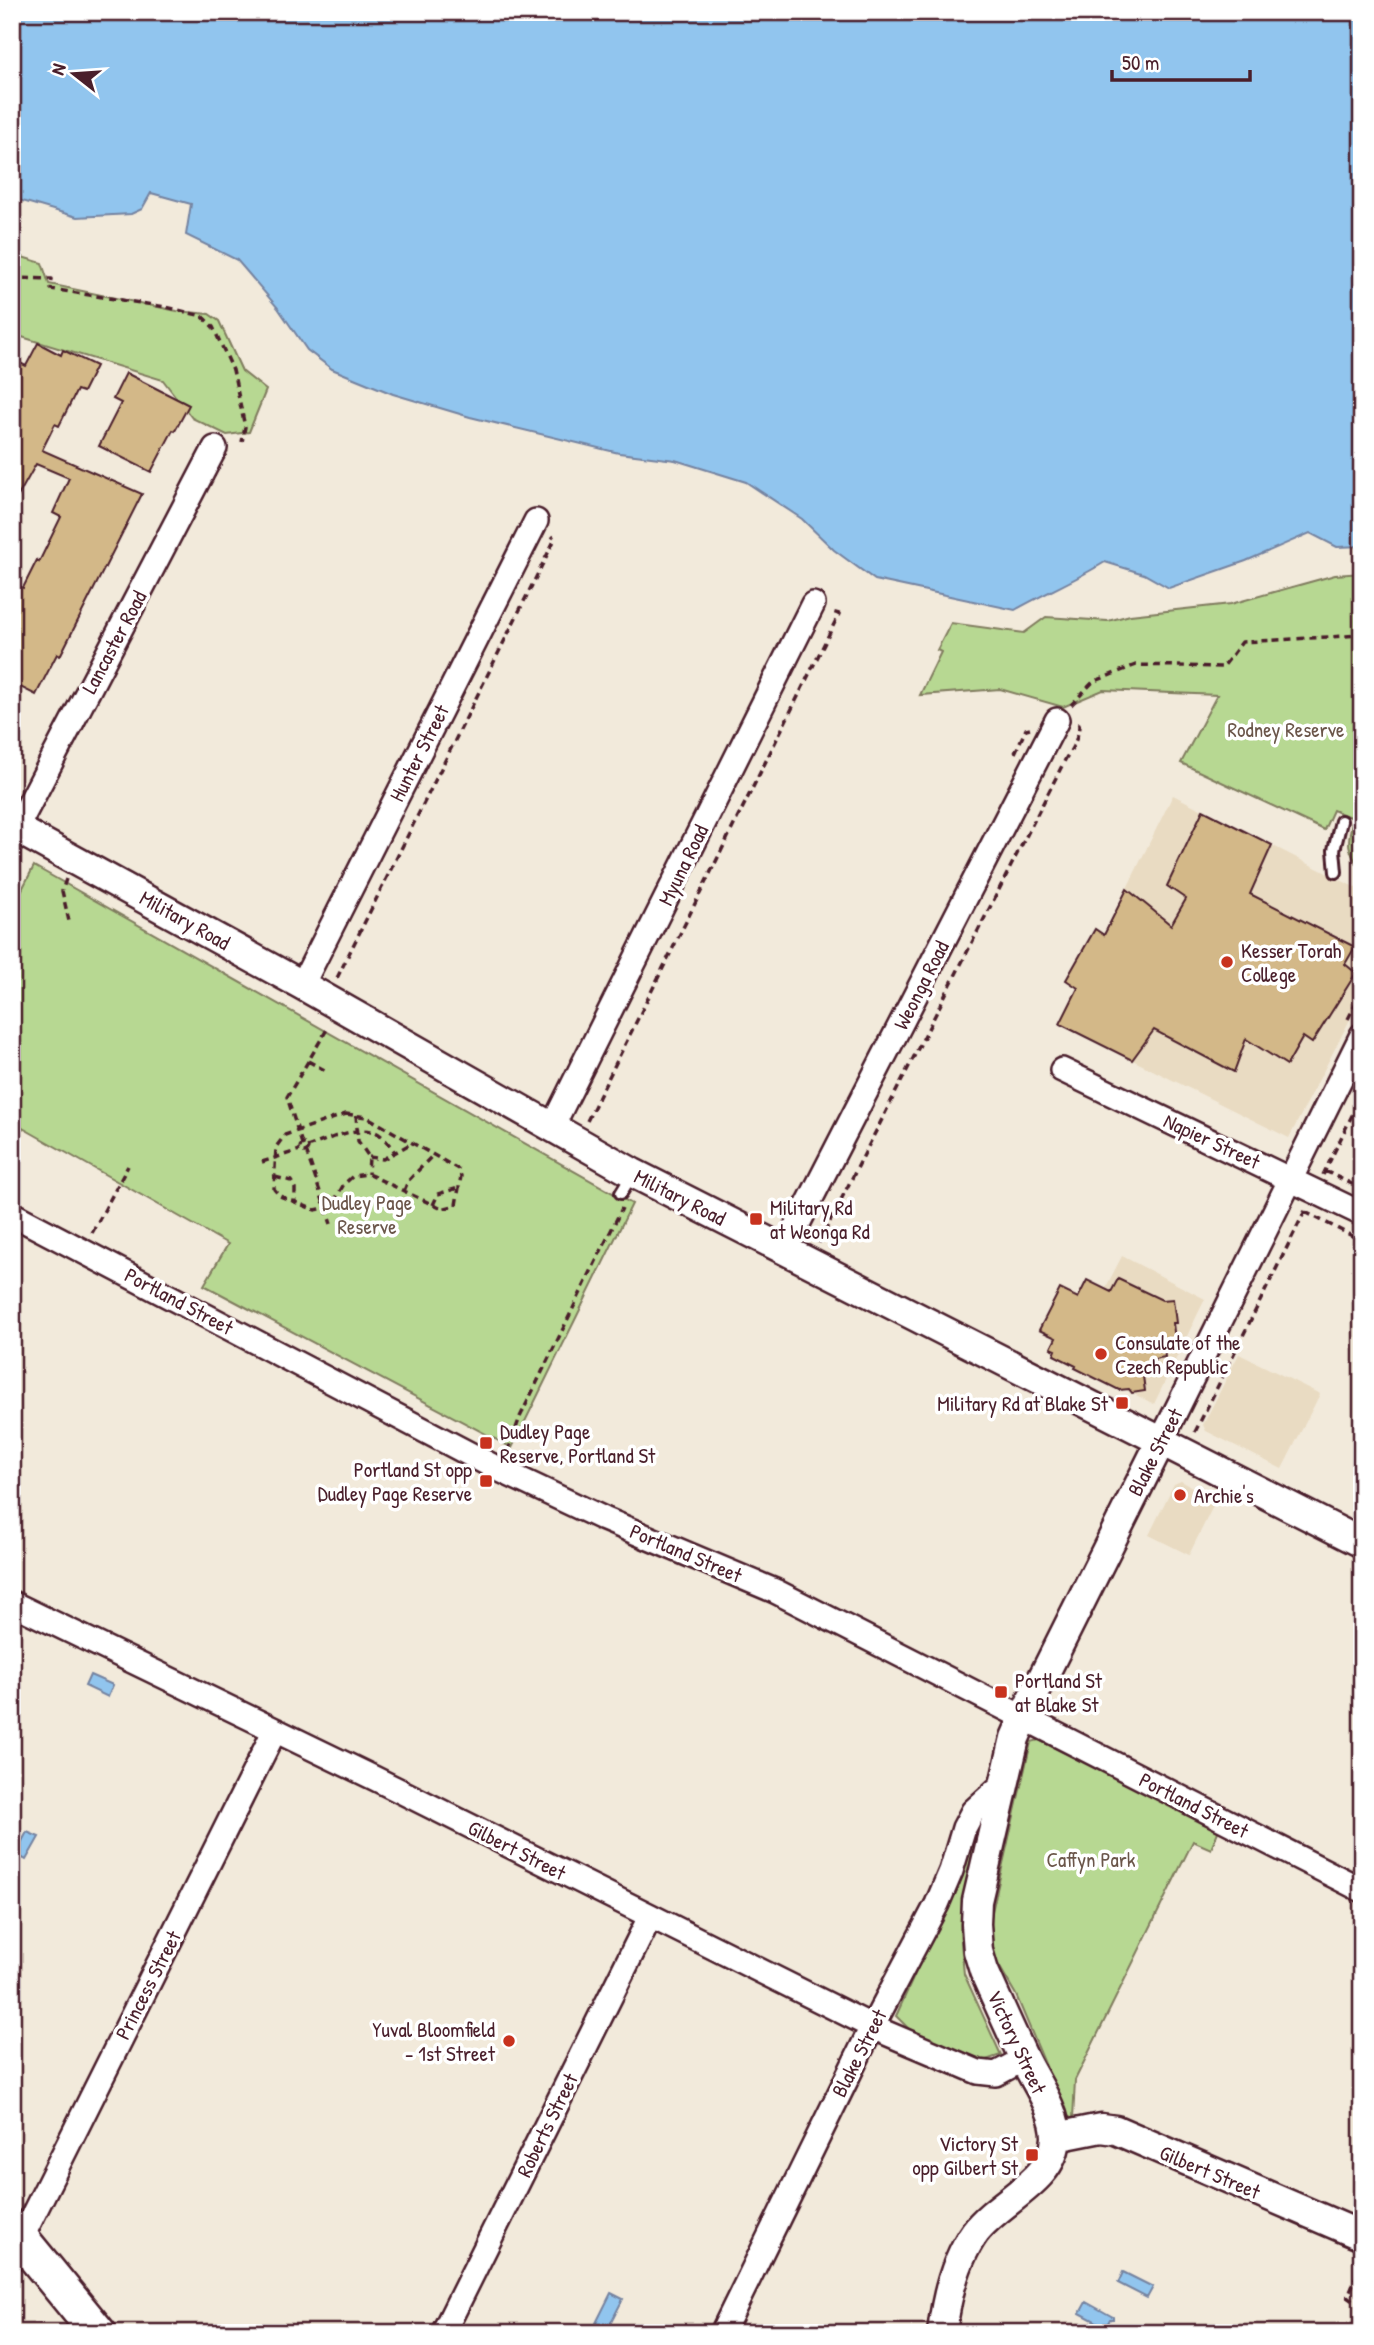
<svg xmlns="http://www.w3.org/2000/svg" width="1374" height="2345" viewBox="0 0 1374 2345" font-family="'Patrick Hand',sans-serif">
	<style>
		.built { fill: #e9dbc2 }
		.green { fill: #b7d892; stroke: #807c5e; stroke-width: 2 }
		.water { fill: #91c5ee; stroke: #7583a0; stroke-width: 2 }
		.building { fill: #d3b888; stroke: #4a1f2b; stroke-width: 2 }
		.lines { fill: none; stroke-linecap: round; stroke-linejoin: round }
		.service-casing { stroke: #4a1f2b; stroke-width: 16 }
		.minor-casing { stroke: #4a1f2b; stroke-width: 28 }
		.tertiary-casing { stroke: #4a1f2b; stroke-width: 33 }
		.primary-casing { stroke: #4a1f2b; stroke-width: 40 }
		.path { stroke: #4a1f2b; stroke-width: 3.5; stroke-dasharray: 7 5; stroke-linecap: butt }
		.service { stroke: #fff; stroke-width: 10 }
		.minor { stroke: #fff; stroke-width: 23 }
		.tertiary { stroke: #fff; stroke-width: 28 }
		.primary { stroke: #fff; stroke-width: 35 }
		.poi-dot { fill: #c8321e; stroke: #fff; stroke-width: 2.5 }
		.labels { text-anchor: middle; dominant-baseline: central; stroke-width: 7; stroke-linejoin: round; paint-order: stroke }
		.street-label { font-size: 21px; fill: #4a1f2b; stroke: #fff }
		.park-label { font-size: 21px; fill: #6b564a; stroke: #fff }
		.poi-label { font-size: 21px; fill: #4a1f2b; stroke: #fff; text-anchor: start }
	</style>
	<rect width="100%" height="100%" fill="#f2eadb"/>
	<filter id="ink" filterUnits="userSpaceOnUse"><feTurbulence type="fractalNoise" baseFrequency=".0143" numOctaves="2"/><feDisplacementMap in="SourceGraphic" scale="14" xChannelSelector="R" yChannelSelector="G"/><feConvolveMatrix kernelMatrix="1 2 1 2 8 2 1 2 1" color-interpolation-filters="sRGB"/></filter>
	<g filter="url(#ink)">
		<path class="built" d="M1173 795 1362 891V996L1289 1138 1060 1024Z
			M1122 1256 1205 1299 1154 1404 1068 1361Z
			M1239 1354 1320 1394 1282 1469 1206 1431 1203 1425Z
			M1181 1481 1216 1500 1189 1555 1149 1535 1174 1484Z"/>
		<path class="green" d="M12 254 42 263 49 284 177 311 209 314 219 321 242 371 266 390 249 432 227 435 192 418 163 380 12 334Z
			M1362 573V871C1346 849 1347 843 1353 818L1333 810 1324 830 1181 763 1217 695 1103 690 1063 707 1000 689 920 695 941 652 937 650 951 623 1024 633 1046 617 1108 621 1130 615 1231 604 1335 575Z
			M34 866 632 1204 512 1448 204 1285 228 1244 12 1122V909Z
			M1039 1740 1219 1829 1211 1849 1193 1841 1075 2080 1073 2119 1067 2116 1016 1995 987 1945 988 1929 1031 1742Z
			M969 1835 977 1839 963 1896 960 1932 964 1974 1001 2055 983 2061 912 2032 896 2016 955 1886Z"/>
		<path class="water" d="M12 12H1362V546L1337 547 1310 533 1246 561 1169 588 1144 574 1105 562C1076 580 1045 593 1015 610L875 580 834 550 802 519 746 482 675 460 619 453 470 417 393 394 332 369 307 350 278 308 237 260 186 235 191 204 151 193 142 209 131 214 77 217 12 198Z
			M90 1675 113 1685 108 1697 85 1686Z
			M27 1832 39 1837 26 1860 15 1854Z
			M1123 2272 1153 2287 1147 2298 1118 2283Z
			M611 2293 623 2299 606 2332 594 2327Z
			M1086 2302 1113 2317V2319H1110L1106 2327 1080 2313Z"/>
		<path class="building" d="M38 343 61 355 63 350 96 366 83 392 77 390 59 426 55 424 42 450 142 494 60 656 57 654 36 695 12 683V583L23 588 37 560 39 562 61 517 53 513 69 478 36 464 12 507V359L26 366Z
			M126 373 189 405 175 431 173 430 151 472 99 446 121 403 113 399Z
			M1203 810 1272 845 1250 894 1355 947 1345 964 1356 973 1312 1043 1303 1037 1287 1065 1246 1039 1234 1072 1154 1030 1132 1060 1060 1024 1078 988 1066 980 1095 929 1104 935 1127 889 1171 925 1186 899 1167 886Z
			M1118 1279 1162 1300 1173 1299 1176 1323H1173L1175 1340 1163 1341 1165 1357 1154 1359 1155 1374 1143 1376 1145 1391 1132 1393 1129 1389 1119 1390 1075 1368 1076 1366 1054 1355 1056 1350 1051 1348 1056 1338 1039 1330 1060 1289 1078 1298 1087 1280 1111 1292Z"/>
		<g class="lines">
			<defs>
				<path id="service" d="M1336 872 1334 850 1341 821
					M621 1193 632 1175"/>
				<path id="minor" d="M12 837 215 448
					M302 985 536 521
					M1062 1070 1362 1214
					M552 1127 813 604
					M12 1214 498 1469 604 1519 775 1591 1362 1890
					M784 1251 1057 720
					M1161 1441 1362 1035
					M12 1603 374 1778 879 2030 978 2072 996 2074 1024 2059
					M21 2239 275 1730
					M443 2333 650 1917
					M722 2333 872 2027 937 1904 951 1871 964 1828 973 1811 1005 1782"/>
				<path id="tertiary" d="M12 826 302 985 633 1173 1362 1543
					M1056 2137 1101 2128 1116 2130 1362 2236
					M942 2333C946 2299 955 2260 975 2232 999 2200 1055 2181 1056 2137 1056 2110 1035 2082 1024 2059 1010 2029 997 2000 984 1971L978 1951 976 1924 977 1901 1015 1738 1033 1697 1161 1441"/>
				<path id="primary" d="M12 2228 98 2333"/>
			</defs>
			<use href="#service" class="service-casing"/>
			<use href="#minor" class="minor-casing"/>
			<use href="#tertiary" class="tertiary-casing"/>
			<use href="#primary" class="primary-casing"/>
			<path class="path" d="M12 278 52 279 51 289 166 307 202 316 213 327 233 370 245 427 242 442
				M1071 705 1093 682 1136 665 1223 667 1242 642 1362 635
				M1015 753 1026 729 1030 728
				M66 879 62 891 69 921
				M337 978 555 539 552 536
				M1348 1019 1362 992
				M308 1061 328 1072
				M346 1114 367 1117 458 1169 461 1176 456 1205 442 1209 368 1174 353 1176 344 1184 331 1207 315 1210 280 1196 274 1189 276 1147 285 1135Z
				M356 1115 358 1141 369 1157 368 1174
				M587 1121 839 614 832 612
				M302 1144 287 1097 329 1026
				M300 1148a4 4 0 1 1 8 0a4 4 0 1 1-8 0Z
				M307 1147C326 1141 355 1125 375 1132 383 1135 390 1146 395 1152
				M306 1151 331 1224
				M369 1157 383 1159 412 1143
				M262 1162 300 1150
				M1325 1171 1354 1185
				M1323 1175 1362 1095
				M275 1177 291 1181 295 1188V1202
				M404 1191 408 1181 433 1155
				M433 1205 438 1194 458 1188
				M1305 1212 1362 1241
				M92 1233 128 1166
				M819 1243 1066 758C1073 747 1079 737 1079 724L1074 723
				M1195 1432 1307 1207
				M508 1451 520 1417 622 1208
				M1362 2262 1348 2296 1362 2306"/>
			<use href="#service" class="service"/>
			<use href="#minor" class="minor"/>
			<use href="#tertiary" class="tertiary"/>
			<use href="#primary" class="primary"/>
		</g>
	</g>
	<g class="poi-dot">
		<circle cx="1227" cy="962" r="7"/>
		<rect x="749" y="1212" width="14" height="14" rx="3.5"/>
		<circle cx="1101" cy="1354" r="7"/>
		<rect x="1115" y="1396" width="14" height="14" rx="3.5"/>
		<rect x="479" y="1436" width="14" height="14" rx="3.5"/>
		<rect x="479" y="1474" width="14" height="14" rx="3.5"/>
		<circle cx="1180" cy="1495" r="7"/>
		<rect x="994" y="1685" width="14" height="14" rx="3.5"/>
		<circle cx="509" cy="2041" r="7"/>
		<rect x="1025" y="2148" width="14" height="14" rx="3.5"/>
	</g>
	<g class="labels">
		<g class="street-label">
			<text transform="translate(114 642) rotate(-62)">Lancaster Road</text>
			<text transform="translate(419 753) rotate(-63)">Hunter Street</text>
			<text transform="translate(683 865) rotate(-64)">Myuna Road</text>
			<text transform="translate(185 920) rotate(29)">Military Road</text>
			<text transform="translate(921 985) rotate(-63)">Weonga Road</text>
			<text transform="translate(1212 1141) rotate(25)">Napier Street</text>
			<text transform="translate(680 1197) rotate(27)">Military Road</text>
			<text transform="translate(179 1301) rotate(28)">Portland Street</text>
			<text transform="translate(1155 1452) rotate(-63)">Blake Street</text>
			<text transform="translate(686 1553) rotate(23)">Portland Street</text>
			<text transform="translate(1194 1805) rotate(27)">Portland Street</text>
			<text transform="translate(517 1850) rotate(27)">Gilbert Street</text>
			<text transform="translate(148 1985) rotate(-63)">Princess Street</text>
			<text transform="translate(1017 2042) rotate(65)">Victory Street</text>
			<text transform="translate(859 2053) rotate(-63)">Blake Street</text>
			<text transform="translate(547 2125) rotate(-64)">Roberts Street</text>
			<text transform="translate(1210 2172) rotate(23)">Gilbert Street</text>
		</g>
		<g class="park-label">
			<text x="1286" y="729">Rodney Reserve</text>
			<text x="367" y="1202">Dudley Page<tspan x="367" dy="24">Reserve</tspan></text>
			<text x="1091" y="1859">Caffyn Park</text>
		</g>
		<g class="poi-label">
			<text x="1241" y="950">Kesser Torah<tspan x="1241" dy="24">College</tspan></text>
			<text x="770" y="1207">Military Rd<tspan x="770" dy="24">at Weonga Rd</tspan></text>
			<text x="1115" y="1342">Consulate of the<tspan x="1115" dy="24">Czech Republic</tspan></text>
			<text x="1108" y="1403" text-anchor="end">Military Rd at Blake St</text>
			<text x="500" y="1431">Dudley Page<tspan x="500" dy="24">Reserve, Portland St</tspan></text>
			<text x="472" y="1469" text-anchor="end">Portland St opp<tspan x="472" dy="24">Dudley Page Reserve</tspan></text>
			<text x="1194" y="1495">Archie's</text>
			<text x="1015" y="1680">Portland St<tspan x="1015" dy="24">at Blake St</tspan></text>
			<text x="495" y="2029" text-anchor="end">Yuval Bloomfield<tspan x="495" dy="24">- 1st Street</tspan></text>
			<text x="1018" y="2143" text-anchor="end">Victory St<tspan x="1018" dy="24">opp Gilbert St</tspan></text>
		</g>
	</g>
	<rect width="1374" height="2345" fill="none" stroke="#fff" stroke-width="42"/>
	<rect x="21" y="21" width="1332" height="2303" fill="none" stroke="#4a1f2b" stroke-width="2.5" filter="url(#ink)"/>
	<g transform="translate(74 74) rotate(287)" stroke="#ffffff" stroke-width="5" paint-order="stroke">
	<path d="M0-5L12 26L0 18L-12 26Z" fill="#4a1f2b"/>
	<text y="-10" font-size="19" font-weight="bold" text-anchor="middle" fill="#4a1f2b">N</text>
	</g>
	<path d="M1112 70v10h138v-10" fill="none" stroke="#4a1f2b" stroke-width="3.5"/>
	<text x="1122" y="70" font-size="21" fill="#4a1f2b" stroke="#ffffff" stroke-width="5" paint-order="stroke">50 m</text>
</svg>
